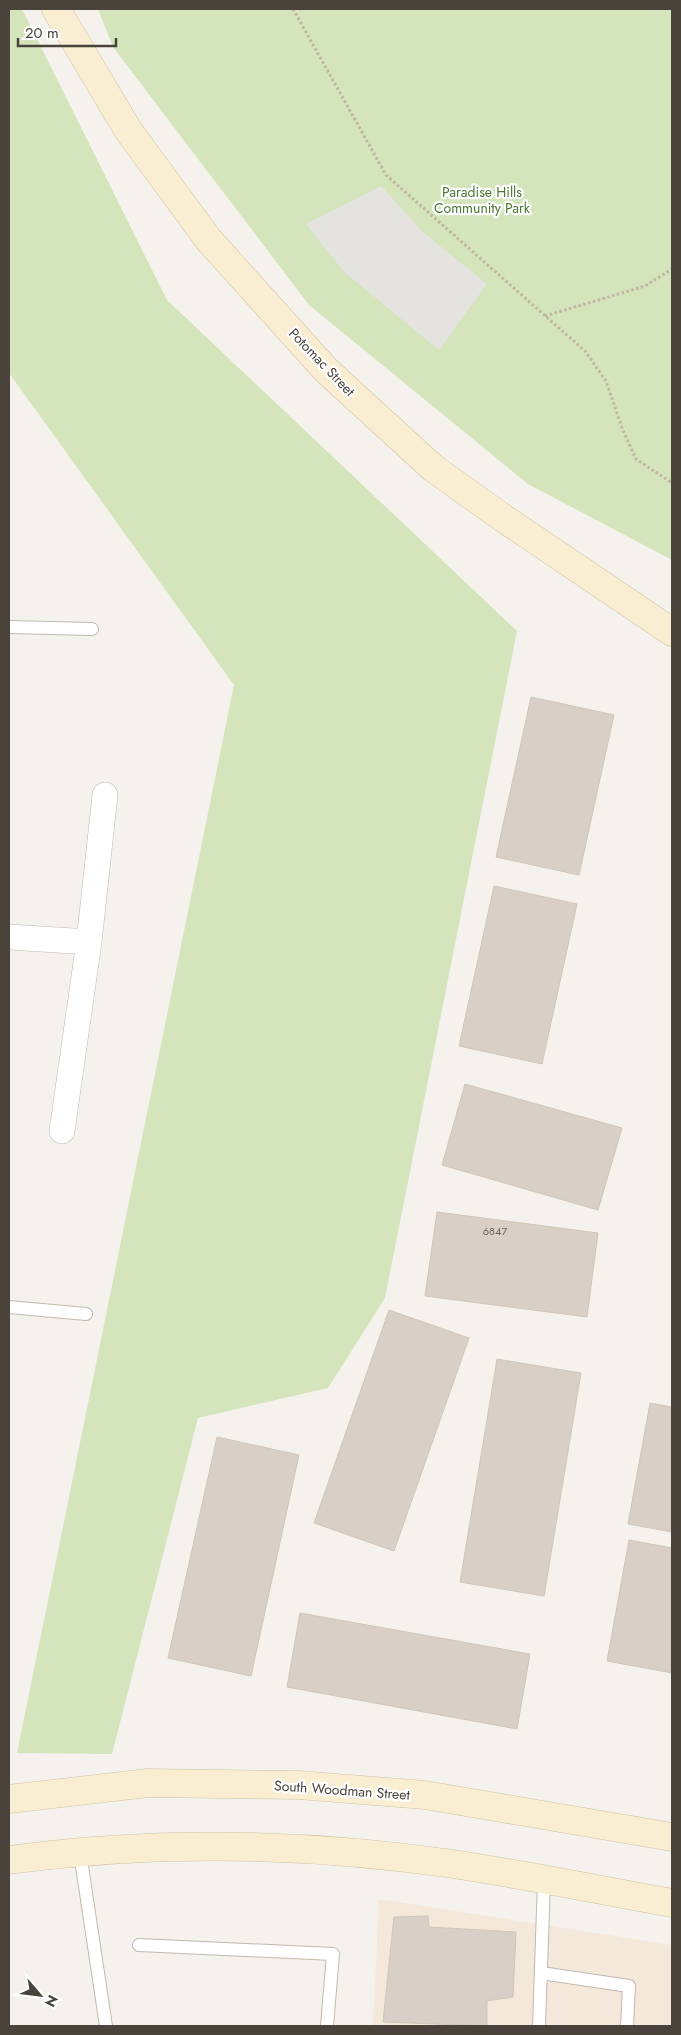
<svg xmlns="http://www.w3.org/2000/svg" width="681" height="2035" viewBox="0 0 681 2035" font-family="Jost,sans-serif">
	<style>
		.commercial { fill: #f4e8db }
		.green { fill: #d4e4bb }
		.parking { fill: #e4e3e0 }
		.building { fill: #d8d0c6; stroke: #d0c5b7 }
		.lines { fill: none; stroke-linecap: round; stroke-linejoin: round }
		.lane-casing { stroke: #c0b9b0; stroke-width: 14 }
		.street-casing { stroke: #c0b9b0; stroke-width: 26 }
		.secondary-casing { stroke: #cfc1a2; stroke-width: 29 }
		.path { stroke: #c0b4a3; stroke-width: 3; stroke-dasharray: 2.5 2.5; stroke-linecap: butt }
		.lane { stroke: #fff; stroke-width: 12 }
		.street { stroke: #fff; stroke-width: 25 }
		.secondary { stroke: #f9eed2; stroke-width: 28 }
		.labels { text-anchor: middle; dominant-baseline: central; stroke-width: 4.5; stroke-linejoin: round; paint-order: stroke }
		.number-label { font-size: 11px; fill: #6d665e }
		.park-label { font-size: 14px; fill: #507533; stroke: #fff }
		.street-label { font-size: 14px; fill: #49433b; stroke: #fff }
	</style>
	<rect width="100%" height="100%" fill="#f5f2ed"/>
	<path class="commercial" d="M379 1899 672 1945V2026H373Z"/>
	<path class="green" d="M9 9H22L167 300 517 631 385 1298 328 1388 198 1418 112 1754 17 1753 234 685 9 373Z
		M98 9H672V560L528 484 309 305 113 47Z"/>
	<path class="parking" d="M381 186 423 232 487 284 439 350 344 272 306 224Z"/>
	<path class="building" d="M531 697 614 715 579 875 496 857Z
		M494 886 577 904 542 1064 459 1046Z
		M465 1084 622 1128 598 1210 442 1165Z
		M437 1212 598 1233 587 1317 425 1296Z
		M389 1310 469 1338 394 1551 314 1523Z
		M497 1359 581 1373 544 1596 460 1582Z
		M650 1403 672 1407V1532L628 1524Z
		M217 1437 299 1455 251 1676 168 1658Z
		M629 1540 672 1548V1673L607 1661Z
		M300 1613 530 1654 517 1729 287 1687Z
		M428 1916 429 1927 516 1932 513 1997 487 2001V2026L383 2022 394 1917Z"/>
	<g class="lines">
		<defs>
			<path id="lane" d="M9 627 92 629
				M9 1307 86 1314
				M80 1853 106 2026
				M139 1945 333 1954 327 2026
				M541 1973 629 1986 627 2026
				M539 2026 544 1880"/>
			<path id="street" d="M9 937 89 942 62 1131
				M89 942 105 795"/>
			<path id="secondary" d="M56 9 128 130 208 239 326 370 433 468 503 518 672 632
				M9 1799 148 1783 299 1785 425 1795 672 1837
				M9 1860C155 1840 306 1843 453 1864 526 1875 599 1890 672 1903"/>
		</defs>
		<use href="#lane" class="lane-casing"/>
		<use href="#street" class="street-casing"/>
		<use href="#secondary" class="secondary-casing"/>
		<path class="path" d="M293 9 386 175 585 351 606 381 622 428 636 459 672 483
			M545 316 645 286 672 269"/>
		<use href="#lane" class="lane"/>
		<use href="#street" class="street"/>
		<use href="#secondary" class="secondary"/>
	</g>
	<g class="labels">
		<g class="number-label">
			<text x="495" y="1231">6847</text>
		</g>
		<g class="park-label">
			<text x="482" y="192">Paradise Hills<tspan x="482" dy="16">Community Park</tspan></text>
		</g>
		<g class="street-label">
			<text transform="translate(322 362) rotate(46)">Potomac Street</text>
			<text transform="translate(342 1790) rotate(4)">South Woodman Street</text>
		</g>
	</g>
	<rect width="681" height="2035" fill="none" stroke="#49433b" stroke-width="20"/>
	<g transform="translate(40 1995) rotate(118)" stroke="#ffffff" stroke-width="4" paint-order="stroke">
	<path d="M0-4L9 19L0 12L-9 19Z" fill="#49433b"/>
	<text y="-8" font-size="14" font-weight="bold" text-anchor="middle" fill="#49433b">N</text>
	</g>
	<path d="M18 38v8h98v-8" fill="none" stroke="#49433b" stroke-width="2.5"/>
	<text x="25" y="38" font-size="15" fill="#49433b" stroke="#ffffff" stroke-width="4" paint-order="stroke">20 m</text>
</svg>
